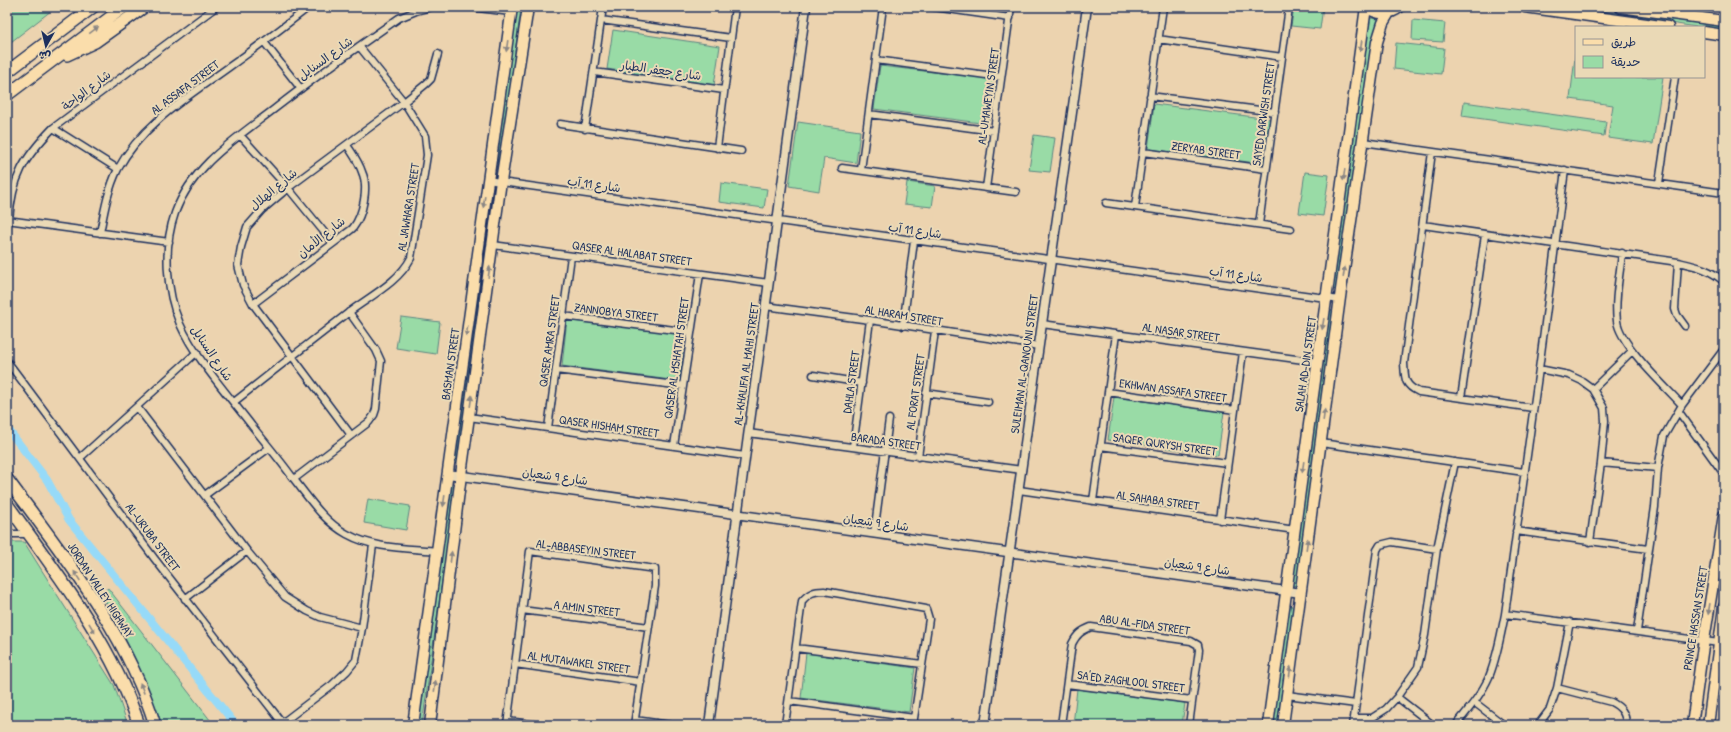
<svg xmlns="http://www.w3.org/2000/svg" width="1731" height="732" viewBox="0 0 1731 732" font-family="'Patrick Hand','Playpen Sans Arabic',sans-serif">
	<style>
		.green { fill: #99dba6; stroke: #5a8582 }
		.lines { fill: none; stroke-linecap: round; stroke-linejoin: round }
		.canal { stroke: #96daf8; stroke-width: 8 }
		.minor-casing { stroke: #1b2f5e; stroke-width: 9 }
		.tertiary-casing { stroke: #1b2f5e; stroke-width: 11 }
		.primary-casing { stroke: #1b2f5e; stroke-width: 13 }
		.trunk-casing { stroke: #1b2f5e; stroke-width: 14 }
		.minor { stroke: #ead9b6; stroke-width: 6 }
		.tertiary { stroke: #ead9b6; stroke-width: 8 }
		.primary { stroke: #faddab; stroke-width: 10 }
		.trunk { stroke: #faddab; stroke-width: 11 }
		.oneway { fill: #8a8684 }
		.labels { text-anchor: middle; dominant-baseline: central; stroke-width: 4; stroke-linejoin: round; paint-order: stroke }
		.street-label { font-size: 12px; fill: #1b2f5e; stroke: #ead9b6 }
	</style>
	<rect width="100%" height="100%" fill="#ecd3af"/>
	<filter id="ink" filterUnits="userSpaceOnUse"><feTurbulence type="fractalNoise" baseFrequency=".025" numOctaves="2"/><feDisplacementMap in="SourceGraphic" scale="8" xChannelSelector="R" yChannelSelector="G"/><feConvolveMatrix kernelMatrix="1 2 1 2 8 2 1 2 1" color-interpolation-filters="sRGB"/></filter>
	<g filter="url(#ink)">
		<path class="green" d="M7 7H56L7 45Z
			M516 7H521L500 164 499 167H497L500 125Z
			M1294 7H1323L1320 29 1291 26Z
			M1601 11 1641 16 1650 15 1724 25V31L1602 13Z
			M1370 18 1378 19 1337 290 1332 289V286Z
			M1413 20 1445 23 1443 42 1412 40Z
			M613 30 720 46 714 85 607 69Z
			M1396 43 1444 48 1441 74 1394 69Z
			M1576 49V77H1663L1653 144 1608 138 1613 105 1570 99Z
			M880 66 994 79 988 124 874 109Z
			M1464 102 1606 122 1604 136 1462 116Z
			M1154 104 1270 119 1264 164 1148 149Z
			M798 122 860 131 856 163 824 158 819 191 789 186Z
			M1034 135 1055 138 1050 172 1029 170Z
			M1305 172 1329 175 1323 216 1299 213Z
			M907 182 935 186 932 207 904 204Z
			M721 183 767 189 764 208 719 202Z
			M492 191H495L458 465H456L455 463 460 420Z
			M1328 310 1333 311 1298 586 1291 585Z
			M401 317 440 322 436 354 396 348Z
			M567 319 685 333 679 381 562 366Z
			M1114 397 1224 412 1218 455 1108 440Z
			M452 484 454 486V494L422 725H418L449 493Z
			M368 499 410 506 406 530 364 523Z
			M7 542H24L114 685 128 725H7Z
			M108 588 214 725H162C145 679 126 636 101 594Z
			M1290 604 1293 608 1277 725H1271L1287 607Z
			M806 653 915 668 909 712 801 698Z
			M1077 689 1185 703 1182 725H1073Z"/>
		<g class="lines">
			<path class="canal" d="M7 428 47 480 69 520 236 725"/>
			<defs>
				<path id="minor" d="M431 7 416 11 399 18C356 48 314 78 273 110 235 139 192 166 175 213 163 247 166 291 180 324 195 358 229 396 252 426 266 443 280 460 293 478 309 498 323 521 347 534 374 549 407 548 438 551
					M470 7 511 12
					M934 7 1010 18
					M601 20 731 38
					M1158 39 1282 57
					M264 42 301 89
					M876 60 1001 77
					M594 72 724 90
					M1150 96 1275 112
					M869 114 994 131
					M560 124 741 151
					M53 128 118 169
					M585 129 603 7
					M240 135 288 188 333 243
					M1363 142 1724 193
					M717 148 735 7
					M1143 152 1266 169
					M1432 152 1404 363C1405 379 1404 385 1419 392L1533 408
					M842 168 1016 192
					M861 170 883 7
					M487 180 1340 300
					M1659 183 1675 77
					M986 188 1011 7
					M1106 203 1291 229
					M1135 207 1163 7
					M7 220 169 242
					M9 220C12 177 24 158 53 128L216 7
					M1259 224 1289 7
					M1423 225 1678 262C1695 266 1711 269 1724 282
					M100 233C104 212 108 189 118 169 142 124 189 96 229 67 256 48 282 28 309 7
					M493 245 769 283
					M1622 253C1620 275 1614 299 1617 321 1620 345 1665 386 1682 405
					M1678 262 1675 309 1677 315 1685 326
					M253 304 343 236C346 233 350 231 353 228 363 215 369 187 362 172 359 162 352 153 347 145
					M765 306 870 320 1039 346
					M563 316 691 332
					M1042 324 1318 362
					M903 326 914 241
					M7 361 154 558 284 725
					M1539 369 1569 375 1582 381 1593 389 1604 408 1605 421 1601 463 1590 542
					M556 370 683 386
					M813 375 862 383
					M1593 389 1632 351
					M1108 392 1235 410
					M926 393 988 402
					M1461 398 1485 235
					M234 402C272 372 309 343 348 313 370 296 398 283 411 258L427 155 425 136 404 102 359 46
					M137 407 247 551 285 597 307 611 320 617 362 628
					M1679 412 1724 474
					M469 417 745 456
					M548 428 571 256
					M748 433 1022 470
					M351 435 253 304 243 285 238 265 241 247 247 227 262 210 288 188 404 102 426 84 431 79 438 54
					M1321 443 1524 472
					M674 446 700 274
					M1100 446 1227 463
					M853 447 870 320
					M918 457 935 331
					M80 458 197 352
					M1601 463 1658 468
					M294 479 369 422 374 415 376 409 381 361 376 350 349 312
					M1019 490 1295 530
					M205 495 269 448
					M1093 501 1116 334
					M1220 520 1243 352
					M1516 531 1648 549
					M7 534H29
					M874 534 889 419
					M185 599 247 551
					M522 610 649 627
					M1505 614 1719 643
					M1637 631 1655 507 1658 468 1664 436 1682 405 1724 349
					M796 648 922 664
					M515 664 641 682
					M1067 684 1192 700
					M1557 688 1611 702C1621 707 1626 713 1626 725
					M1287 695 1356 704
					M1397 697 1433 725
					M789 701 914 718
					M1474 702 1504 725
					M1354 718H1372L1386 709 1397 697 1418 667 1425 635 1437 549 1455 462
					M635 720 670 725
					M507 721 539 725
					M282 723 332 685 347 671 356 660 362 628 373 545
					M507 725 530 551 655 569V586L634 725
					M785 725 802 601C809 593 814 591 824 591L926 609 929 619 913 725
					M1061 725 1072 644C1077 634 1081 631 1091 627L1191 641 1198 645 1199 650 1189 725
					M1353 725 1377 550 1380 545 1392 542 1437 549
					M1456 725C1468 710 1481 695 1489 677 1497 657 1501 635 1505 614L1539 369 1565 170
					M1538 725 1550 709 1557 688 1570 622"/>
				<path id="tertiary" d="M448 474 1301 593
					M709 725 806 7
					M985 725 1087 7"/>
				<path id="primary" d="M1366 7C1377 15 1389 16 1400 7
					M1525 7 1668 27
					M1620 7 1724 21
					M1704 32 1724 35
					M413 725 512 7
					M430 725 461 475 500 188 528 7
					M1268 725 1366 7
					M1283 725 1341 290 1377 42 1383 23 1389 13
					M1692 725 1702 653 1724 515
					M1708 725 1724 607"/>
				<path id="trunk" d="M67 55 95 42 144 7
					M7 72 93 7
					M7 95 124 7
					M7 479C64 556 127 633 155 725
					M7 504C57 573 112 644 139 725"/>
			</defs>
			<use href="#minor" class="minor-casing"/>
			<use href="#tertiary" class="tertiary-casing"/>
			<use href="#primary" class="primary-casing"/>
			<use href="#trunk" class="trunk-casing"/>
			<use href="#minor" class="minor"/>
			<use href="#tertiary" class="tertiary"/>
			<use href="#primary" class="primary"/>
			<use href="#trunk" class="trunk"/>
		</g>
		<defs><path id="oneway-solid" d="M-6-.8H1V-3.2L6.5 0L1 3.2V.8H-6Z"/></defs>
		<g class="oneway">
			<use href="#oneway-solid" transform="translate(94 30) rotate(-37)"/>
			<use href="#oneway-solid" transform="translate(507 46) rotate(98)"/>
			<use href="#oneway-solid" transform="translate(1361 46) rotate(98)"/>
			<use href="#oneway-solid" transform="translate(1344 175) rotate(98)"/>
			<use href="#oneway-solid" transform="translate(484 202) rotate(98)"/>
			<use href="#oneway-solid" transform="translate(489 272) rotate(-82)"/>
			<use href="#oneway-solid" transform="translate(1344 272) rotate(-82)"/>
			<use href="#oneway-solid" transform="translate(1323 324) rotate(99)"/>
			<use href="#oneway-solid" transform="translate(467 331) rotate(98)"/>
			<use href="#oneway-solid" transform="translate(471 401) rotate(-82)"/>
			<use href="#oneway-solid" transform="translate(1324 415) rotate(-82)"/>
			<use href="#oneway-solid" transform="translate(1303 467) rotate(98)"/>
			<use href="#oneway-solid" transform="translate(444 501) rotate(98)"/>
			<use href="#oneway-solid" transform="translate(1307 544) rotate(-82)"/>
			<use href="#oneway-solid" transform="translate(451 557) rotate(-83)"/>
			<use href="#oneway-solid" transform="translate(77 576) rotate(-123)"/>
			<use href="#oneway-solid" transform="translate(1709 609) rotate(99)"/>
			<use href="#oneway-solid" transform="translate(92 628) rotate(59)"/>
			<use href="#oneway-solid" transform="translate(1290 672) rotate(-82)"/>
			<use href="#oneway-solid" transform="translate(435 686) rotate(-83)"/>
			<use href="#oneway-solid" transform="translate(142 688) rotate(-111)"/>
		</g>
	</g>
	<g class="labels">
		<g class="street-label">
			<text transform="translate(325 58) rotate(-36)">شارع السنايل</text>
			<text transform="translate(661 70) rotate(8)">شارع جعفر الطيار</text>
			<text transform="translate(185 87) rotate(-37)">AL ASSAFA STREET</text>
			<text transform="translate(86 90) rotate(-37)">شارع الواحة</text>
			<text transform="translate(988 96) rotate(-82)">AL-UMAWEYIN STREET</text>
			<text transform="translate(1263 114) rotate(-82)">SAYED DARWISH STREET</text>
			<text transform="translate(1206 150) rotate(8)">ZERYAB STREET</text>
			<text transform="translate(594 184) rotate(8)">شارع 11 آب</text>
			<text transform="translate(273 189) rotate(-40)">شارع الهلال</text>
			<text transform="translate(408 207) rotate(-81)">AL JAWHARA STREET</text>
			<text transform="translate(915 230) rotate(8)">شارع 11 آب</text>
			<text transform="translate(321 237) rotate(-39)">شارع الأمان</text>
			<text transform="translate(632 253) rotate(8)">QASER AL HALABAT STREET</text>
			<text transform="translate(1236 274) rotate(8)">شارع 11 آب</text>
			<text transform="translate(616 312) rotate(7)">ZANNOBYA STREET</text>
			<text transform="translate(904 315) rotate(9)">AL HARAM STREET</text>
			<text transform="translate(1181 332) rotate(8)">AL NASAR STREET</text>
			<text transform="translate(549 341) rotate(-82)">QASER AMRA STREET</text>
			<text transform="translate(212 353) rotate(56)">شارع السنايل</text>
			<text transform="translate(676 358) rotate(-82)">QASER AL MSHATAH STREET</text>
			<text transform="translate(450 364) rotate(-82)">BASMAN STREET</text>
			<text transform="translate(746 364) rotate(-82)">AL-KHALIFA AL MAHI STREET</text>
			<text transform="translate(1024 364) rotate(-82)">SULEIMAN AL-QANOUNI STREET</text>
			<text transform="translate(1305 364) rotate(-82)">SALAH AD-DIN STREET</text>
			<text transform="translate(851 382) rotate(-82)">DAHLA STREET</text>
			<text transform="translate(1173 390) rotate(8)">EKHWAN ASSAFA STREET</text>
			<text transform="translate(915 392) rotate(-82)">AL FORAT STREET</text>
			<text transform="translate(609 426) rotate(8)">QASER HISHAM STREET</text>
			<text transform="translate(886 441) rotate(8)">BARADA STREET</text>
			<text transform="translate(1165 444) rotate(8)">SAQER QURYSH STREET</text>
			<text transform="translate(555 476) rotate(8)">شارع 9 شعبان</text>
			<text transform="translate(1158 500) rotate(8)">AL SAHABA STREET</text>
			<text transform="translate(876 522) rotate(8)">شارع 9 شعبان</text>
			<text transform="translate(153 537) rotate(53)">AL-URUBA STREET</text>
			<text transform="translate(586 549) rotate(7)">AL-ABBASEYIN STREET</text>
			<text transform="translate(1197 566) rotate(8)">شارع 9 شعبان</text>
			<text transform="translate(101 590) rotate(57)">JORDAN VALLEY HIGHWAY</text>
			<text transform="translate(587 608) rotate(7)">A AMIN STREET</text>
			<text transform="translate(1695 618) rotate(-81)">PRINCE HASSAN STREET</text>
			<text transform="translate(1145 624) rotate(8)">ABU AL-FIDA STREET</text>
			<text transform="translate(579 662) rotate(8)">AL MUTAWAKEL STREET</text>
			<text transform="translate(1131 681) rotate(7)">SA'ED ZAGHLOOL STREET</text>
		</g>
	</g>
	<rect width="1731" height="732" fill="none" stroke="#ead9b6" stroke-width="24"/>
	<rect x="12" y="12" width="1707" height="708" fill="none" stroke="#1b2f5e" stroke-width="1.5" filter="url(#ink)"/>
	<rect x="1575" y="26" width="130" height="52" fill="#ead9b6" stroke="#979593"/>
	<rect x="1583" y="39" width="20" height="6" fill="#faddab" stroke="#979593"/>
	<text x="1611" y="46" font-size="12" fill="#1b2f5e">طريق</text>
	<rect x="1583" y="56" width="20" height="12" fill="#99dba6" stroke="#979593"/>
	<text x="1611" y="66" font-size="12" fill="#1b2f5e">حديقة</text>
	<g transform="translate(46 46) rotate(188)" stroke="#ead9b6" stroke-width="3" paint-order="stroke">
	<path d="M0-3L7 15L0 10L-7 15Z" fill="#1b2f5e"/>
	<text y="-6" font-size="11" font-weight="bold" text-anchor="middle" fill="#1b2f5e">ش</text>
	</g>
</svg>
